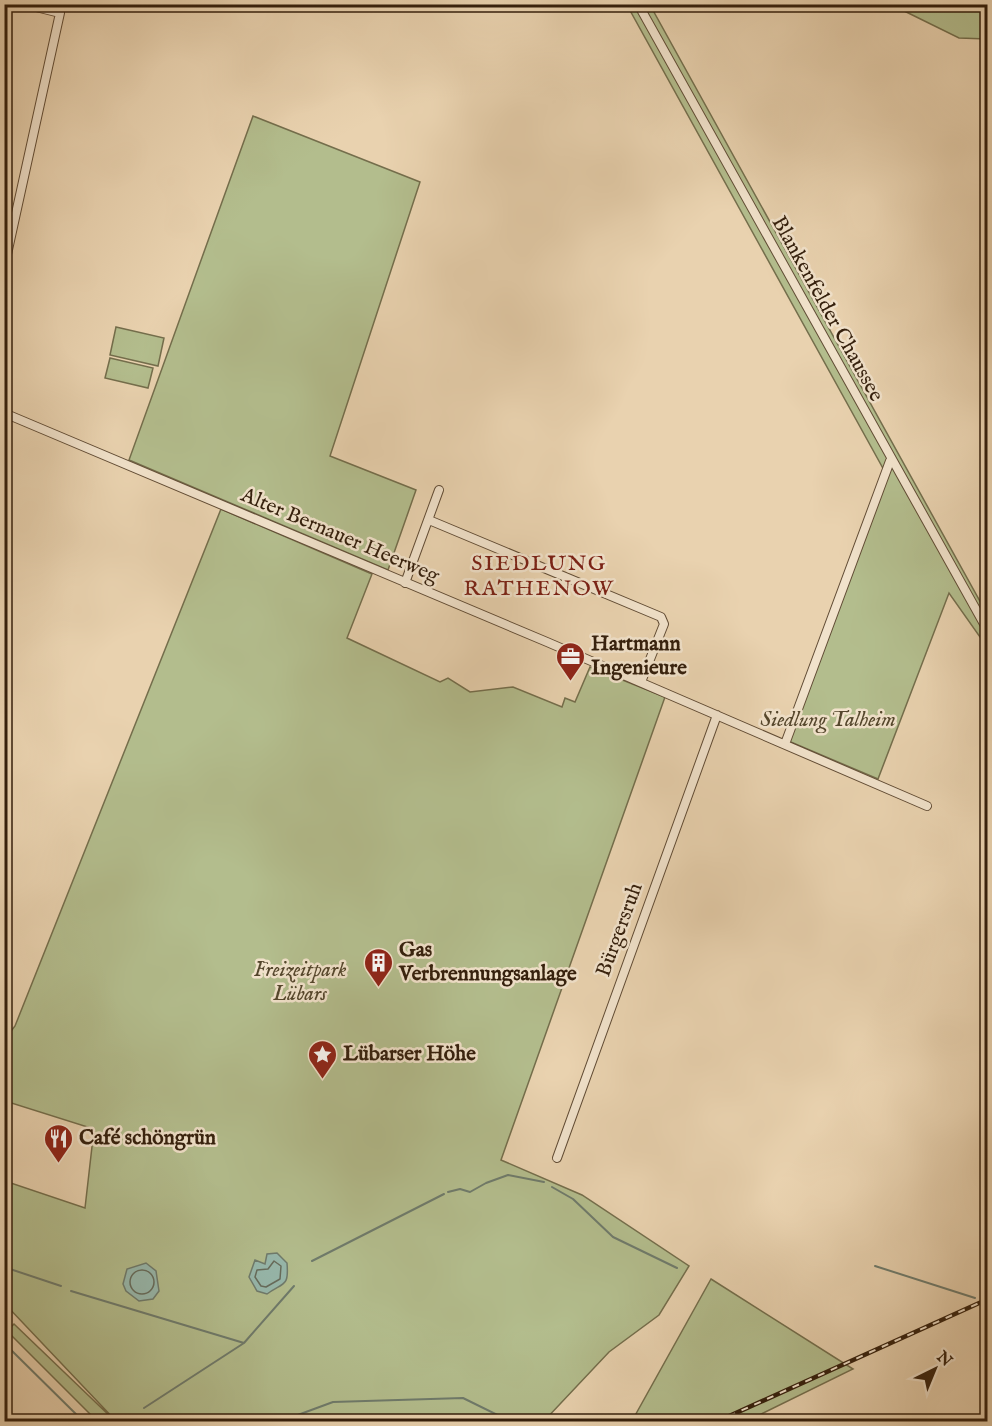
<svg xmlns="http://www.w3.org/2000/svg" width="992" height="1426" viewBox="0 0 992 1426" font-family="'IM FELL English',serif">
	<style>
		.green { fill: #b3bd8d; stroke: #746e4c; stroke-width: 1.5 }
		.water { fill: #97b8ac; stroke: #6f7b6c; stroke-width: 1.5 }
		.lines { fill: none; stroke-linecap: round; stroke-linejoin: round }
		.shore { stroke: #666c5c; stroke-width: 1.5 }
		.stream { stroke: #6f7b6c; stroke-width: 2 }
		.minor-casing { stroke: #614c35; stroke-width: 10 }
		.minor { stroke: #f1e2cb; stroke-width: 8 }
		.rail-casing { stroke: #341f0c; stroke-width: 4.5 }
		.rail { stroke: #f1e2cb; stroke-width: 2; stroke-dasharray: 7; stroke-linecap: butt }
		.labels { text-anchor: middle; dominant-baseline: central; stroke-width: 5; stroke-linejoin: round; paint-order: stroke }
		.street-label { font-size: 21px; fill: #341f0c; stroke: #f1e2cb }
		.poi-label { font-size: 21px; font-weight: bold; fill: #341f0c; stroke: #f1e2cb; text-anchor: start }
		.park-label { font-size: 21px; font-style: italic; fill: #54462c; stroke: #f1e2cb }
		.neighbourhood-label { font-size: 22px; letter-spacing: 1.5px; fill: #7a1f14; stroke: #f1e2cb }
	</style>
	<rect width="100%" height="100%" fill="#e9d2af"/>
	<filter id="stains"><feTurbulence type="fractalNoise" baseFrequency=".00333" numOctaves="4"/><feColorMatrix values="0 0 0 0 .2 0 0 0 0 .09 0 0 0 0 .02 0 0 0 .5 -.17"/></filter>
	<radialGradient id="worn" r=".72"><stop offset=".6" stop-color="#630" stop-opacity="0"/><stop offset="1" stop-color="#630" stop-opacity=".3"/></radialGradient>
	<path class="green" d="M627 5H650L987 614V647L949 593 878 779 786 740 885 472Z
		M892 5H987V39L959 38Z
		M253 116 420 182 330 456 416 490 388 570 129 460Z
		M116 327 164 338 158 366 110 355Z
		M110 358 153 368 148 388 105 378Z
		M221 509 372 574 347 638 440 682 448 678 470 692 513 687 562 707 565 698 575 702 590 667 665 697 501 1160 582 1195 689 1266 659 1315 609 1352 544 1421H116L5 1304V1181L85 1208 94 1129 5 1101V1039L15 1026Z
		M711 1279 853 1369 747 1421H632Z
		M14 1324 115 1421H97L7 1331Z"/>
	<path class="water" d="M277 1253 287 1263C289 1287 284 1282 267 1294L257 1291 249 1277 255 1260 265 1264 267 1254Z
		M146 1263 156 1271 159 1291 153 1299 139 1301 126 1291 123 1284 127 1269Z"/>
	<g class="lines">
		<path class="shore" d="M274 1261 281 1266 280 1279 266 1287 261 1286 255 1277 257 1270 268 1269Z
			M130 1282a12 12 0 1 1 24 0a12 12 0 1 1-24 0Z"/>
		<path class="stream" d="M552 1187 573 1199 613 1237 677 1268
			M448 1192 460 1189 470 1192 486 1183 508 1175 544 1182
			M312 1261 444 1194
			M875 1266 975 1298
			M4 1267 61 1286
			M71 1291 244 1343
			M4 1343 84 1422
			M144 1408 244 1343 294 1286
			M296 1422 295 1416 333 1402 463 1398 512 1422"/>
		<defs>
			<path id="minor" d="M638 4 988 631
				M4 268 60 13 24 4
				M4 413 547 642 927 806
				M429 520 661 617 664 624 641 682
				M405 583 439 490
				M785 744 890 461
				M557 1158 717 715"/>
		</defs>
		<use href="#minor" class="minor-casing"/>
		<use href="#minor" class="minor"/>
		<defs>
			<path id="rail" d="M716 1422 988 1299"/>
		</defs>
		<use href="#rail" class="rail-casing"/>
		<use href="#rail" class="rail"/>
	</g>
	<defs>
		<symbol id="office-pin" viewBox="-11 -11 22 30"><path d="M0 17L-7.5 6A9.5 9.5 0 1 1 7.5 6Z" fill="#8f2418" stroke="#f1e2cb"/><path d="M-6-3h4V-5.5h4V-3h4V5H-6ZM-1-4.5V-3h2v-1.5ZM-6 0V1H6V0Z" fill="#fff"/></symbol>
		<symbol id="building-pin" viewBox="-11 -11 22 30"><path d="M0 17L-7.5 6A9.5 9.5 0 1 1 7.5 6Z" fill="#8f2418" stroke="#f1e2cb"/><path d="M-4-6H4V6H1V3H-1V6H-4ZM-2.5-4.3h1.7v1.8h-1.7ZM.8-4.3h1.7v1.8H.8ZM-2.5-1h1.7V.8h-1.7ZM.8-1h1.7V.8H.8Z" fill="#fff"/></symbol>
		<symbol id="sight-pin" viewBox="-11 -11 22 30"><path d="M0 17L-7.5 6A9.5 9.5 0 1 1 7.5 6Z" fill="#8f2418" stroke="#f1e2cb"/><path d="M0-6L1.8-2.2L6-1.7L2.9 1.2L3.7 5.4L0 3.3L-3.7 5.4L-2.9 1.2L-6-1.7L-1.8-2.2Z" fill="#fff"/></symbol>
		<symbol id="restaurant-pin" viewBox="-11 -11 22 30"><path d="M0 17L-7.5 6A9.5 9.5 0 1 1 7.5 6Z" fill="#8f2418" stroke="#f1e2cb"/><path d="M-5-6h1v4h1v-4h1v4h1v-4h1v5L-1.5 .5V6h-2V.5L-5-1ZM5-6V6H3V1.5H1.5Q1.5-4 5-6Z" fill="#fff"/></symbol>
	</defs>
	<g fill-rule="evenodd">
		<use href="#office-pin" x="554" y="640" width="33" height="45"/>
		<use href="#building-pin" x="362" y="946" width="33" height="45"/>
		<use href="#sight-pin" x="306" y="1038" width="33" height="45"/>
		<use href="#restaurant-pin" x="42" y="1122" width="33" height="45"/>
	</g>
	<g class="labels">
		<g class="street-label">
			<text transform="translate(827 309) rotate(61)">Blankenfelder Chaussee</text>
			<text transform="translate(340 536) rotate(23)">Alter Bernauer Heerweg</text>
			<text transform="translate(620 930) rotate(-70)">Bürgersruh</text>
		</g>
		<g class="poi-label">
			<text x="591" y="644">Hartmann<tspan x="591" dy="24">Ingenieure</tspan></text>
			<text x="399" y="950">Gas<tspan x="399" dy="24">Verbrennungsanlage</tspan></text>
			<text x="343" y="1054">Lübarser Höhe</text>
			<text x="79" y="1138">Café schöngrün</text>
		</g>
		<g class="park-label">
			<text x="828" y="720">Siedlung Talheim</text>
			<text x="300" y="970">Freizeitpark<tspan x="300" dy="24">Lübars</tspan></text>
		</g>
		<g class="neighbourhood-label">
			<text x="539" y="564">SIEDLUNG<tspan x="539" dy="25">RATHENOW</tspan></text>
		</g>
	</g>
	<rect width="992" height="1426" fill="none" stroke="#e9d2af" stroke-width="24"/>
	<rect x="6" y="6" width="980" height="1414" fill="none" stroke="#341f0c" stroke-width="3"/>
	<rect x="12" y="12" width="968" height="1402" fill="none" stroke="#341f0c" stroke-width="1.5"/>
	<g transform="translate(935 1369) rotate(43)" stroke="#f1e2cb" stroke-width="4.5" paint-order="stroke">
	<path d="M0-4.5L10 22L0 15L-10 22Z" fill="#341f0c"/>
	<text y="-9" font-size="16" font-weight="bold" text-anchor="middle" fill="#341f0c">N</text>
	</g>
	<rect width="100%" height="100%" filter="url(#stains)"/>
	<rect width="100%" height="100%" fill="url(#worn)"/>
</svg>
